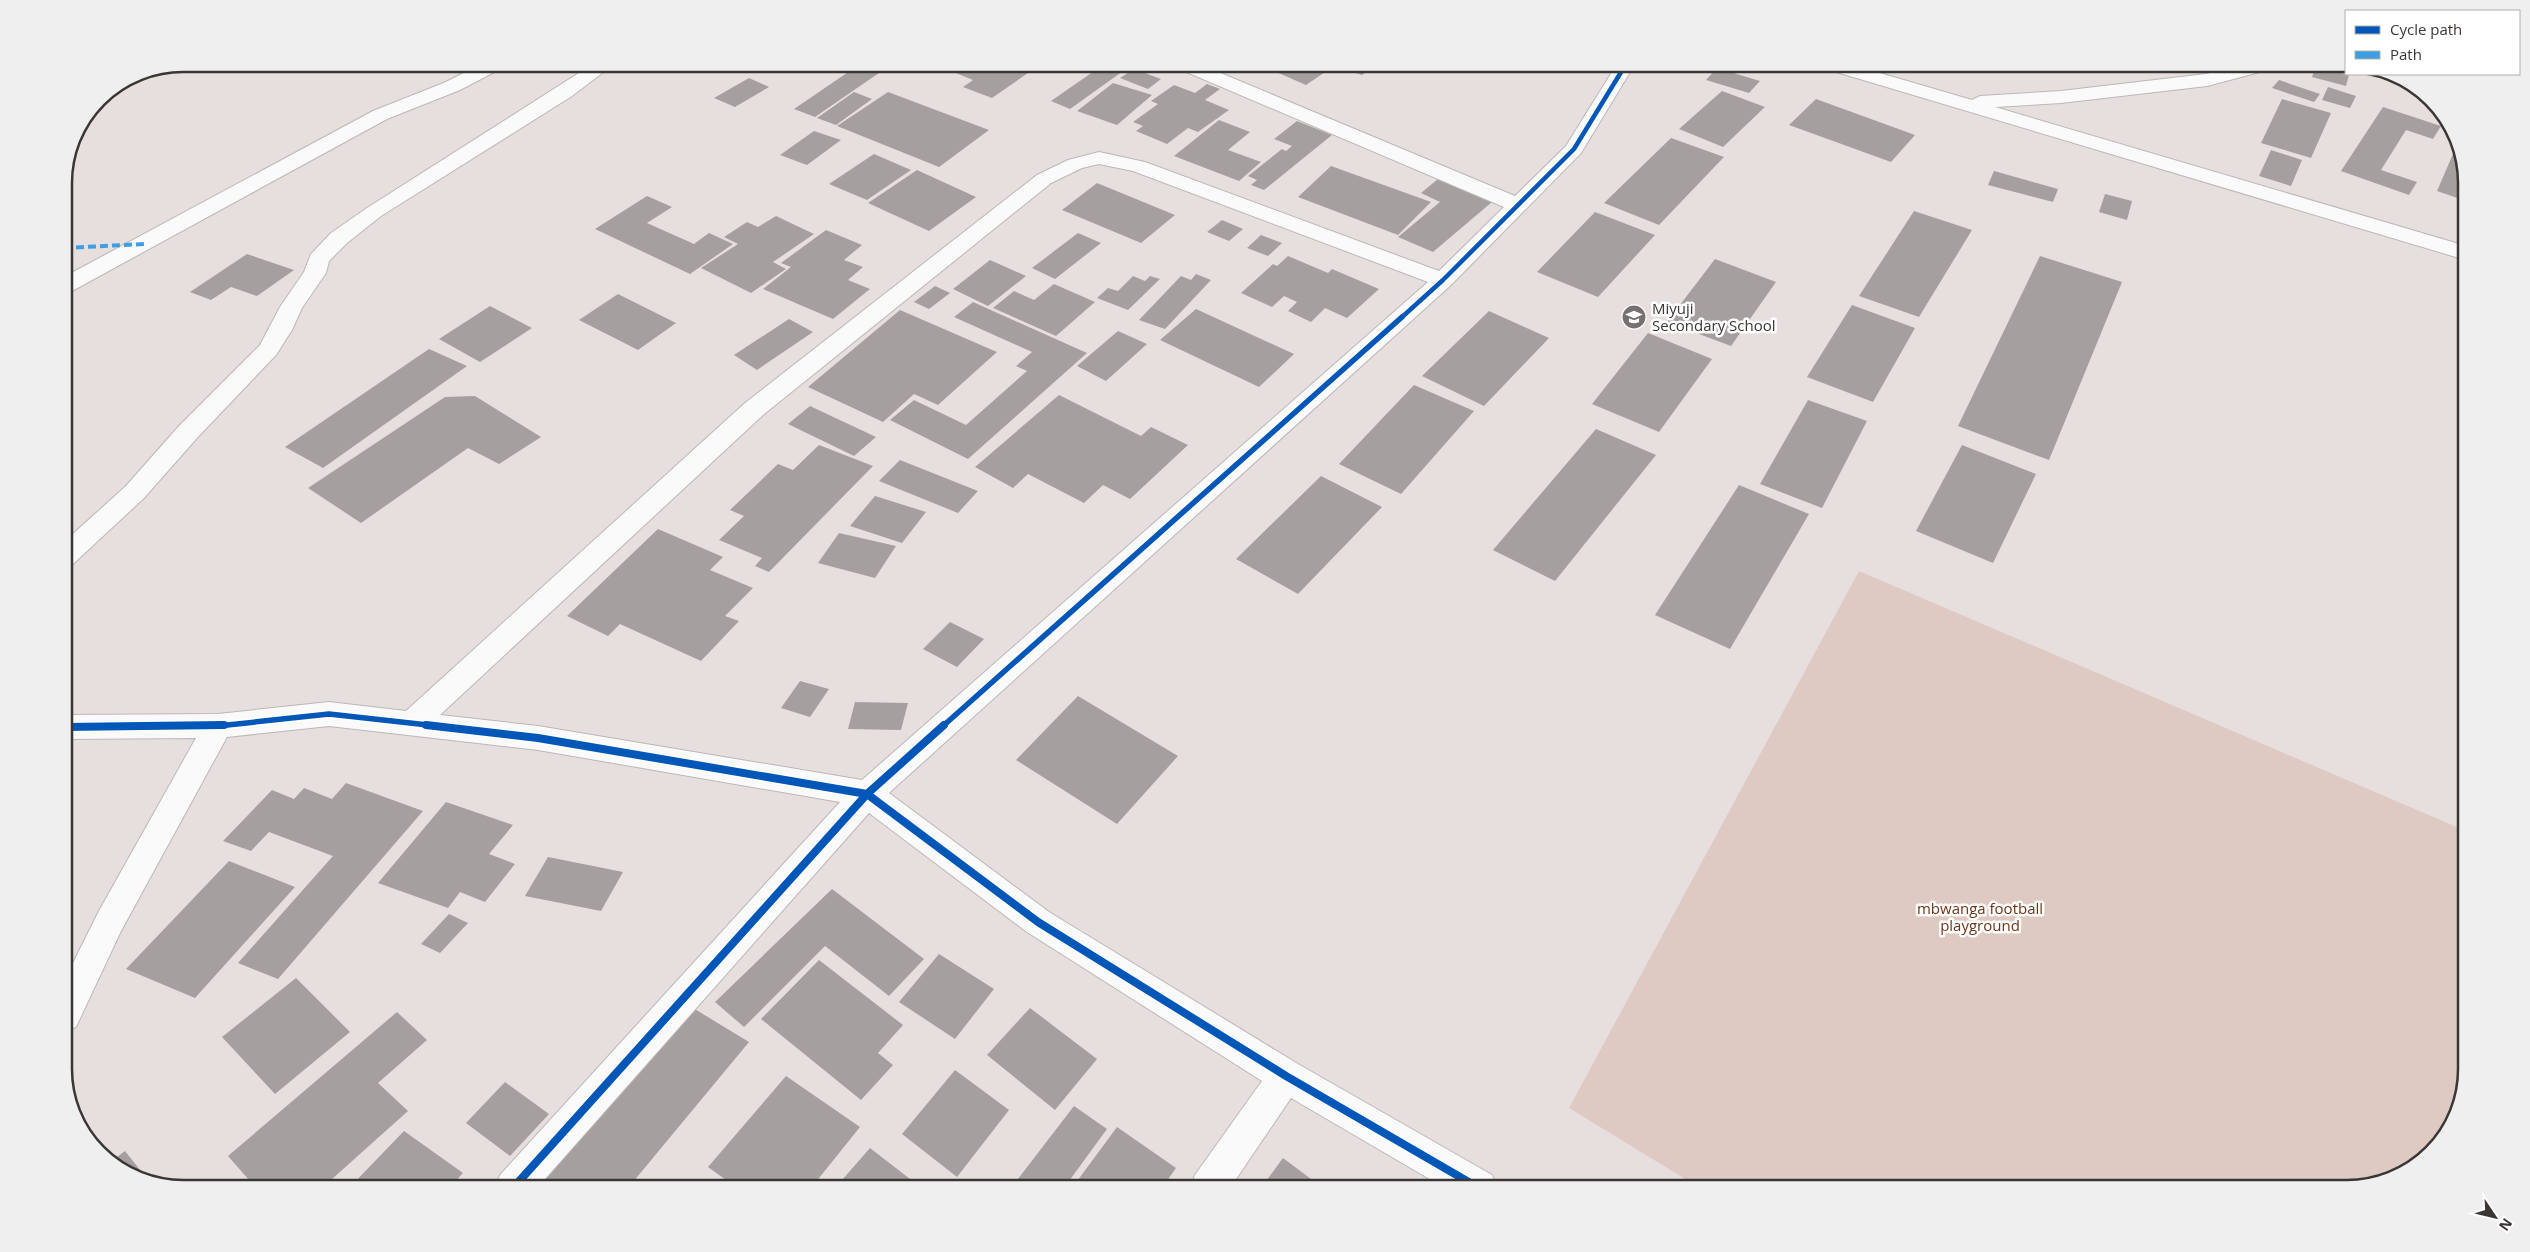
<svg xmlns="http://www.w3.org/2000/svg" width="2530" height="1252" viewBox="0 0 2530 1252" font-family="'Open Sans',sans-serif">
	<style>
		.green { fill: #decac2 }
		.building { fill: #a5a09f }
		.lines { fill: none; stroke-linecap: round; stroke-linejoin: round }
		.minor-casing { stroke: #bcb7b6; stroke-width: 2 }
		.minor { fill: #fbfafa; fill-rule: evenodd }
		.quiet { stroke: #3e9ee2; stroke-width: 4; stroke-dasharray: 8 4; stroke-linecap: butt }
		.cycleway-far2-casing { stroke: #fff; stroke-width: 7 }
		.cycleway-far1-casing { stroke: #fff; stroke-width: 9 }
		.cycleway-casing { stroke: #fff; stroke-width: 11 }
		.cycleway-far2 { stroke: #0057b8; stroke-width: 4.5 }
		.cycleway-far1 { stroke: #0057b8; stroke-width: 5.5 }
		.cycleway { stroke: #0057b8; stroke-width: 8 }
		.labels { text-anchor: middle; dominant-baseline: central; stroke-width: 5; stroke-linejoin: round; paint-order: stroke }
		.poi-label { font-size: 15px; fill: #3a3634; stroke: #fff; text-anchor: start }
		.park-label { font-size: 15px; fill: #713416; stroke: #fff }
		.rim { fill: none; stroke: #3a3634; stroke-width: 2.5 }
	</style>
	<rect width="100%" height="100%" fill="#e6dfde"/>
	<path class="green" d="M1859 571 2466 831V1069L2454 1121 2413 1168 2347 1188H1700L1569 1108Z"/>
	<path class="building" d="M860 64H892L815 117 794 109Z
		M954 64H1041L992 98 963 87 973 80 946 69Z
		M1093 64H1133L1070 109 1051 101 1100 67Z
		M1258 64H1337L1306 85Z
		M1350 64H1377L1362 75 1343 69Z
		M2316 66 2349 75 2346 86 2312 77Z
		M1717 68 1760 81 1749 93 1706 80Z
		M1134 69 1161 79 1148 89 1120 78Z
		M749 78 769 87 735 107 714 98Z
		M2279 80 2320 94 2314 102 2272 88Z
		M1113 83 1152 95 1117 125 1077 111Z
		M1207 84 1220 89 1205 100 1229 110 1198 132 1188 128 1167 144 1136 131 1143 126 1133 122 1158 104 1151 101 1174 85 1195 93Z
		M2328 87 2356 96 2350 108 2322 100Z
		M1722 91 1765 107 1723 147 1679 129Z
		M854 92 872 99 836 125 817 118Z
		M888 92 989 130 939 167 837 126Z
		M1816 99 1915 135 1891 162 1789 125Z
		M2282 99 2331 113 2311 158 2261 143Z
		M2383 107 2441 126 2433 139 2406 130 2381 170 2417 182 2409 195 2341 171Z
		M1219 120 1250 132 1228 150 1261 162 1239 181 1174 156Z
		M1297 121 1332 135 1264 190 1251 185 1257 180 1248 176 1282 149 1286 151 1292 146 1274 139Z
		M814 131 841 140 807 165 780 155Z
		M1671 138 1724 157 1659 225 1604 203Z
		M2456 147 2466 176V201L2437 191Z
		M2271 150 2302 160 2291 186 2259 176Z
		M874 154 911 170 867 200 829 184Z
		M1331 166 1431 202 1398 235 1298 197Z
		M917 170 976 197 929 231 868 203Z
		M1994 171 2058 189 2053 202 1988 185Z
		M1438 179 1492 202 1433 252 1398 237 1440 202 1421 193Z
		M1097 183 1175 215 1141 243 1062 210Z
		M2105 194 2132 201 2127 220 2099 212Z
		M647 196 672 207 647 223 694 244 709 233 733 244 690 274 595 229Z
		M1914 211 1972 230 1919 317 1859 296Z
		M1595 212 1655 235 1598 297 1537 272Z
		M776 216 814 234 773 262 786 269 751 293 701 268 738 244 724 237 747 222 758 227Z
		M1222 220 1243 229 1229 241 1207 232Z
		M826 230 862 245 844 260 863 267 848 280 870 289 833 319 763 289 791 267 781 263Z
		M1078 233 1101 243 1055 279 1032 268Z
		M1261 235 1282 243 1268 256 1247 248Z
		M247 254 294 270 257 296 231 287 211 300 190 292Z
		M1288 256 1328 273 1332 269 1379 289 1347 318 1325 308 1311 322 1288 311 1297 302 1284 296 1272 307 1241 293 1273 264 1277 266Z
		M2040 256 2122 282 2049 460 1958 426Z
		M1715 259 1776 282 1731 346 1667 322Z
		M990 260 1026 276 988 306 953 289Z
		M1196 274 1211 280 1165 329 1139 320 1181 276 1191 280Z
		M1133 276 1145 281 1150 276 1160 279 1128 310 1097 298 1108 288 1118 291Z
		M1054 284 1095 302 1056 336 993 308 1014 291 1034 300Z
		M935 286 950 293 929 309 914 302Z
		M618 294 676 323 638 350 579 320Z
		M973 302 1087 353 968 459 890 420 914 400 966 425 1027 371 1016 366 1032 352 954 317Z
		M1852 305 1915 328 1873 402 1807 377Z
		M490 306 532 328 480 362 439 339Z
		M1196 309 1294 354 1259 387 1160 340Z
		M900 310 997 352 938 405 914 394 883 422 808 387Z
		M1489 311 1549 338 1484 406 1422 376Z
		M789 319 813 332 757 370 734 355Z
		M1118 331 1147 344 1106 381 1077 366Z
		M1648 333 1712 359 1659 432 1592 404Z
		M429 349 467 366 323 468 285 447Z
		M1414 385 1474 411 1401 494 1339 464Z
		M1059 395 1141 436 1151 427 1188 445 1130 499 1103 485 1084 503 1028 474 1013 488 975 467Z
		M475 396 541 437 499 464 468 448 361 523 308 488 445 397Z
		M1808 400 1867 421 1822 508 1760 484Z
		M810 406 876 437 854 456 788 424Z
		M1596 429 1656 455 1555 581 1493 550Z
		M819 445 873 466 769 572 755 566 762 558 719 540 744 516 730 510 778 464 793 470Z
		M1962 445 2036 474 1993 563 1916 531Z
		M900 460 978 491 958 513 879 481Z
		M1321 476 1382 507 1298 594 1236 559Z
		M1739 485 1809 514 1730 649 1655 615Z
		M875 496 926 512 902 543 850 526Z
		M658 529 723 557 710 570 753 588 725 616 739 621 701 661 620 624 608 636 567 616Z
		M839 533 896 546 875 578 818 563Z
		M950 622 984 639 957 667 923 649Z
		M800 681 829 689 810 717 781 708Z
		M1078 696 1178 756 1117 824 1016 760Z
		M855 702 908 703 901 730 848 729Z
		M346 783 423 811 278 979 238 963 333 856 269 832 251 851 223 841 272 790 294 799 304 788 332 799Z
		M446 802 513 825 489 854 515 864 485 902 460 892 448 908 378 883Z
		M548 857 623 872 601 911 525 896Z
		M229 861 295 887 195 998 126 969Z
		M832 889 924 959 889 996 825 946 744 1027 715 1002Z
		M449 914 468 923 440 953 421 944Z
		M939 954 994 989 955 1039 899 1002Z
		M819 960 903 1025 878 1053 893 1065 861 1100 761 1019Z
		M296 978 350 1032 275 1094 222 1037Z
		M693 1008 749 1042 628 1188H536Z
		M1030 1008 1097 1059 1055 1110 987 1055Z
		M397 1012 427 1040 378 1083 408 1111 322 1188H256L228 1156Z
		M955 1070 1009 1110 957 1177 902 1134Z
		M786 1076 860 1127 811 1188H737L708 1167Z
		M505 1082 549 1114 510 1156 466 1123Z
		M1074 1106 1107 1129 1064 1188H1011Z
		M1117 1127 1176 1168 1162 1188H1072Z
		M404 1131 463 1173 449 1188H349Z
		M870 1148 914 1182 909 1188H835Z
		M125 1151 148 1180 131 1176 113 1160Z
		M1283 1158 1323 1188H1261Z"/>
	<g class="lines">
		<defs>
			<path id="minor" d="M481 64H504L502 68 460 90 387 119 72 291 64 293V277L373 111 446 82Z
				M593 64H614L572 96 381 216 347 243 329 261 326 273 302 308 292 330 276 355 197 438 144 498 73 564 64 567V542L126 486 179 426 260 345 280 307 304 272 311 254 331 233 367 208Z
				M1175 64H1199L1515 196 1566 146 1617 64H1635L1581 153 1451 285 889 793 1049 912 1298 1064 1492 1175 1497 1188H1445L1291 1098 1230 1188H1190L1195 1175 1262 1081 1027 932 869 813 537 1188H495L500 1175 840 802 538 750 329 726 227 737 121 931 76 1027 64 1032V981L99 911 196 738 64 739V715L218 714 329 702 406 711 745 403 1037 175 1068 160 1099 152 1145 162 1439 271 1504 207 1177 68ZM1099 164 1133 171 1428 282 862 780 538 726 440 715 763 415 1051 183 1082 168Z
				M1821 64H1849L1972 100 1980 96 2061 91 2206 74 2247 64H2277L2275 68 2207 86 2061 103 1995 107 2466 246V260L1823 68Z"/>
		</defs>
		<use href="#minor" class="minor-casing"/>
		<use href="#minor" class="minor"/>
		<path class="quiet" d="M64 248 144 244"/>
		<defs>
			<path id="cycleway-far2" d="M1401 318 1443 280 1574 149 1626 64"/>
			<path id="cycleway-far1" d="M153 726H218L329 714 437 726
				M943 726 1402 317"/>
			<path id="cycleway" d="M426 725 538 738 867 794 1038 922 1286 1076 1479 1188
				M64 727 224 725
				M513 1188 867 794 944 725"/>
		</defs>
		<use href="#cycleway-far2" class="cycleway-far2-casing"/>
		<use href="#cycleway-far1" class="cycleway-far1-casing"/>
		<use href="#cycleway" class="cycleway-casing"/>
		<use href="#cycleway-far2" class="cycleway-far2"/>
		<use href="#cycleway-far1" class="cycleway-far1"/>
		<use href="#cycleway" class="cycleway"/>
	</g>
	<defs>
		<symbol id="school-disc" viewBox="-11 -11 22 22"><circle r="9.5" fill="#767170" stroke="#fff"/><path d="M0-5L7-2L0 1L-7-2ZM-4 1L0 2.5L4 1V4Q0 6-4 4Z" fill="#fff"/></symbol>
	</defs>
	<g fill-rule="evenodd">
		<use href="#school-disc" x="1620" y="303" width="28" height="28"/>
	</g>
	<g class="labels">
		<g class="poi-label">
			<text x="1652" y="308">Miyuji<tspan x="1652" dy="17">Secondary School</tspan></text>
		</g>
		<g class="park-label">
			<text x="1980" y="908">mbwanga football<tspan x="1980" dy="17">playground</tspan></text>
		</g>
	</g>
	<path d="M0 0H2530V1252H0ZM183 72H2347A111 111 0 0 1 2458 183V1069A111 111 0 0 1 2347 1180H183A111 111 0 0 1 72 1069V183A111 111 0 0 1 183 72Z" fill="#efefef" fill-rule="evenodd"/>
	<path class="rim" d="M183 72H2347A111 111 0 0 1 2458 183V1069A111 111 0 0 1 2347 1180H183A111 111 0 0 1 72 1069V183A111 111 0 0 1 183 72Z"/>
	<rect x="2345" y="10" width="175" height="65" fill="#ffffff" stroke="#b0afae"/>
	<rect x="2355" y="26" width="25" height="8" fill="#0057b8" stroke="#b0afae"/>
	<text x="2390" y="35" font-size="15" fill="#3a3634">Cycle path</text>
	<rect x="2355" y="51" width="25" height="8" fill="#3e9ee2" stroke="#b0afae"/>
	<text x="2390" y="60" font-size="15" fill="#3a3634">Path</text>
	<g transform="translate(2495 1217) rotate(125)" stroke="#ffffff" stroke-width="4" paint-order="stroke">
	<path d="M0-4L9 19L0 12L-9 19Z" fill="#3a3634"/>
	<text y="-8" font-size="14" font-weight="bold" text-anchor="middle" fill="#3a3634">N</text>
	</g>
</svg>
